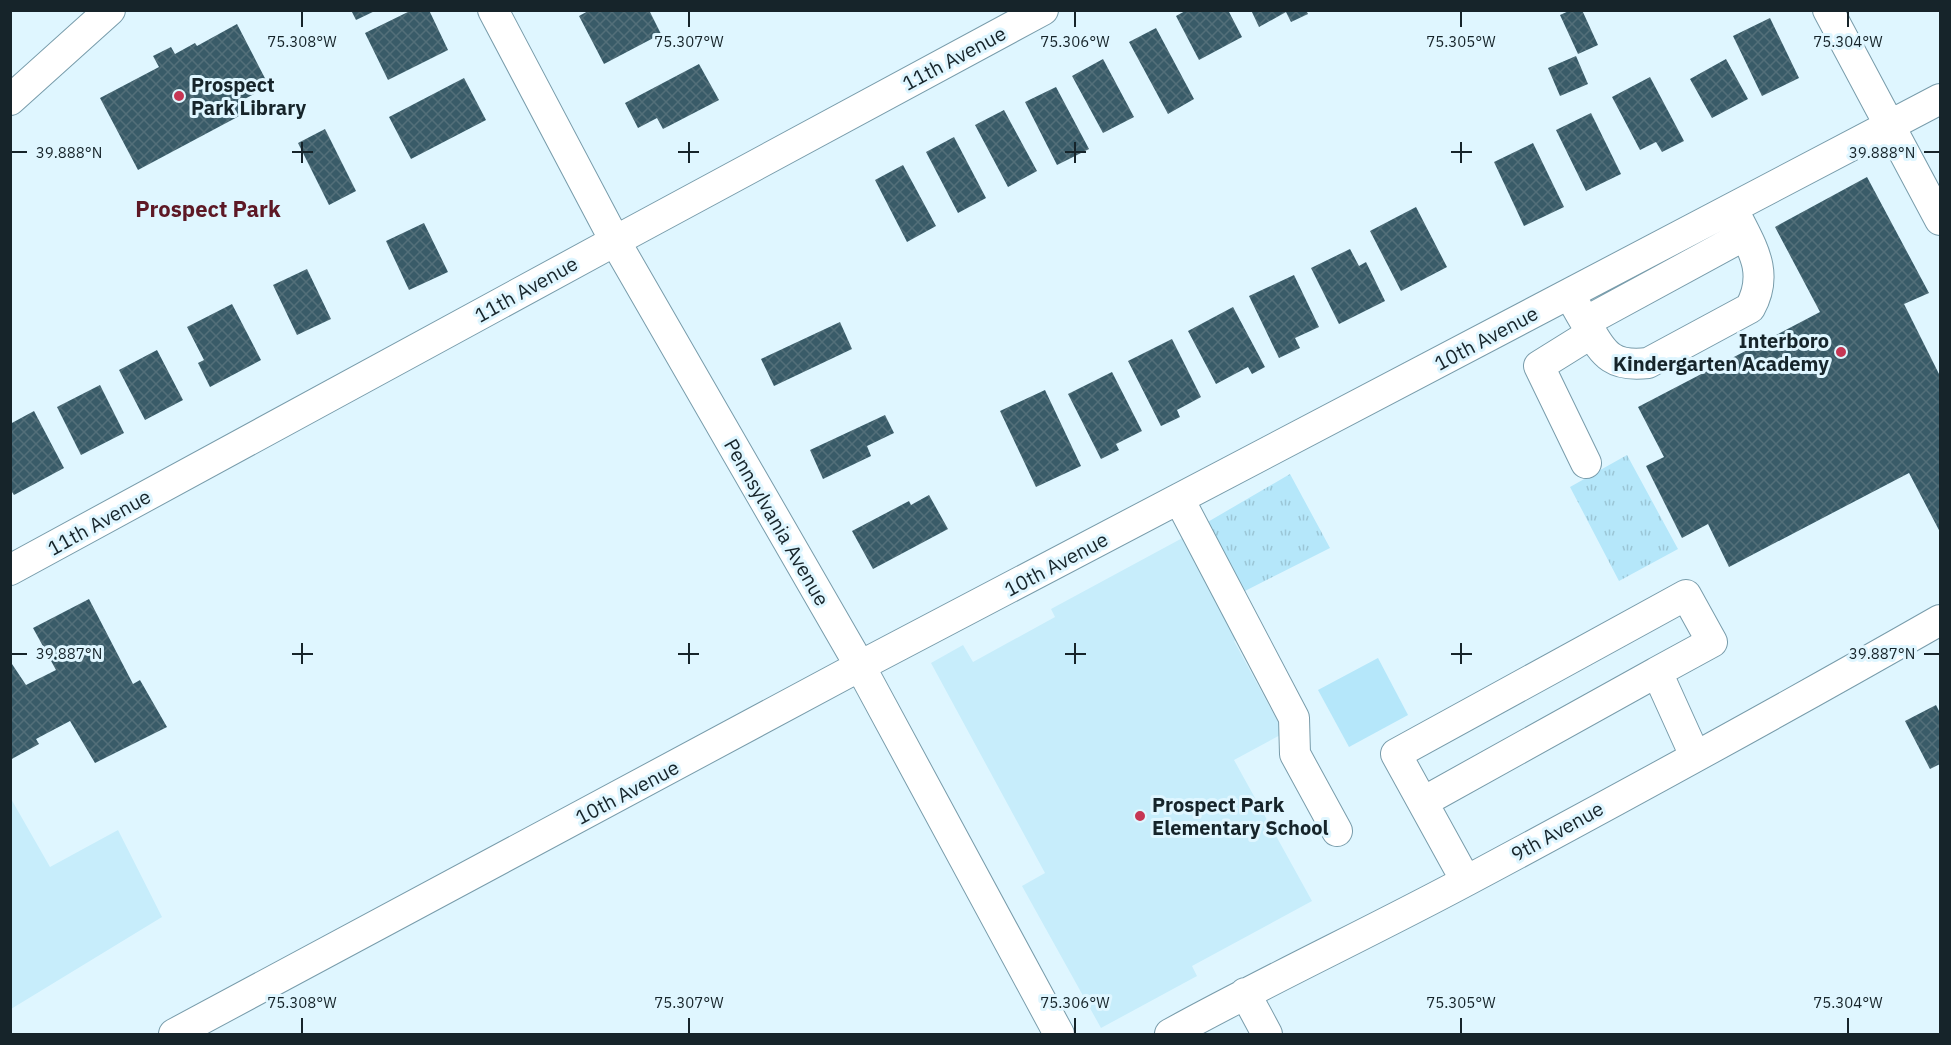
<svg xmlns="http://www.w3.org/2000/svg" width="1951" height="1045" viewBox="0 0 1951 1045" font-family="'IBM Plex Sans',sans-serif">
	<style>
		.built { fill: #c7edfb }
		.park { fill: url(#park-tufts) }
		.pitch { fill: #b5e7fa }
		.building { fill: url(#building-cross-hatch) }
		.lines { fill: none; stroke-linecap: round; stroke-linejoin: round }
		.minor-casing { stroke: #789cab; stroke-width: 32 }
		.minor { stroke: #fff; stroke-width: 30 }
		.ticks { fill: none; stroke: #16242a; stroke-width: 2 }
		.poi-dot { fill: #c63654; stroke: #dff6ff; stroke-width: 2 }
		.labels { text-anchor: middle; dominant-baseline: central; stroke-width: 6; stroke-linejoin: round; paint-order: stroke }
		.street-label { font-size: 20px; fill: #16242a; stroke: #dff6ff }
		.poi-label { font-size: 20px; font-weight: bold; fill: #16242a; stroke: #dff6ff; text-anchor: start }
		.quarter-label { font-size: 22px; font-weight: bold; fill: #5d1825; stroke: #dff6ff }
		.ticks-label { font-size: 15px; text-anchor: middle; fill: #16242a; stroke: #dff6ff; stroke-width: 6; stroke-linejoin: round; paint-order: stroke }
	</style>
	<defs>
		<pattern id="park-tufts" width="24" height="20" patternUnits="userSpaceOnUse" patternTransform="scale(1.5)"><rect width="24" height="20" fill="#b5e7fa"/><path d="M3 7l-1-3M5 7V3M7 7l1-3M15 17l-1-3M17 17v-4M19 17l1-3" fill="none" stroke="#9bc6d6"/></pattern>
		<pattern id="building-cross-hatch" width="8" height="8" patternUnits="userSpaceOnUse" patternTransform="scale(1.5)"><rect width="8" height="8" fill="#395b68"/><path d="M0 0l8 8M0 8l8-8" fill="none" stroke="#536f79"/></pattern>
	</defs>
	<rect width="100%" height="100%" fill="#dff6ff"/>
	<path class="built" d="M1188 535 1243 635 1234 641 1284 733 1234 760 1312 901 1192 966 1197 976 1101 1028 1022 886 1045 873 931 663 963 645 973 662 1055 617 1051 609Z
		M10 797 50 867 118 830 162 917 11 1009Z"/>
	<path class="park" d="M1627 455 1678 549 1619 581 1570 487Z
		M1290 474 1330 548 1241 593 1206 523Z"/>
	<path class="pitch" d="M1378 658 1408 715 1349 747 1318 690Z"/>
	<path class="building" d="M351 10H377L356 20Z
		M412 10H429L448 50 388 80 365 33Z
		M590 10H649L661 34 604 64 579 16Z
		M1187 10H1228L1242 37 1199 60 1176 16Z
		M1251 10H1306L1308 14 1291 22 1286 12 1259 27Z
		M1571 10H1582L1598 45 1578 54 1560 15Z
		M1770 18 1799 78 1762 96 1733 36Z
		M237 24 269 86 237 103 243 114 138 170 100 98 159 67 153 56 171 47 175 54 195 43 197 46Z
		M1156 28 1194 99 1168 114 1129 42Z
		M1576 56 1588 84 1560 96 1548 68Z
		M1103 59 1134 117 1103 133 1072 76Z
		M1726 59 1748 99 1712 118 1690 79Z
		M699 64 719 100 663 129 657 118 638 128 625 103Z
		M1650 77 1684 141 1662 152 1656 142 1640 150 1612 97Z
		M464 78 486 120 411 159 389 117Z
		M1056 87 1089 149 1057 165 1025 102Z
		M1004 110 1037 171 1008 187 975 125Z
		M1591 113 1621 174 1586 191 1556 130Z
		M325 129 356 191 329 205 298 143Z
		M954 137 986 198 958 213 926 152Z
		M1533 143 1564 207 1524 226 1494 162Z
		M903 165 936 226 907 242 875 180Z
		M1867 177 1929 293 1904 304 1940 376V532L1909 473 1729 567 1708 524 1682 538 1646 466 1664 457 1638 407 1820 312 1775 227Z
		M1416 207 1447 267 1401 291 1370 231Z
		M424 223 448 272 409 290 386 241Z
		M1350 249 1359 266 1366 262 1385 301 1339 324 1311 268Z
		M307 269 331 319 297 335 273 285Z
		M1294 275 1319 327 1295 338 1300 348 1279 358 1249 296Z
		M232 304 261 360 210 387 198 363 204 360 187 327Z
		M1233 307 1265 367 1252 374 1248 367 1216 384 1188 331Z
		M840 322 852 349 774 386 761 359Z
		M1172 339 1201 397 1177 410 1180 417 1161 426 1128 361Z
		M157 350 183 400 145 420 119 370Z
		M1112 372 1142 431 1116 444 1119 450 1101 459 1068 394Z
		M100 385 124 433 81 455 57 407Z
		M1045 390 1081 466 1036 487 1000 411Z
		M34 411 64 468 14 495 10 489V424Z
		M885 415 894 433 867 446 871 456 823 479 810 450Z
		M929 495 948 529 873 569 852 531 909 501 911 505Z
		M89 599 133 684 140 680 167 727 95 763 70 721 36 739 39 744 10 760V661L26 685 56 670 33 628Z
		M1936 705 1940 713V764L1930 769 1905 721Z"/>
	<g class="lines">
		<defs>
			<path id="minor" d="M493 10 615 241 860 666 1059 1034
				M1828 10 1940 220
				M10 100 110 10
				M1570 295C1576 306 1582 317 1589 328 1604 356 1614 367 1648 363L1750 308C1771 270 1749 244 1733 209
				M1585 322 1745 235
				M1586 463 1539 366 1592 333
				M1179 499 1294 718 1295 754 1337 831
				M10 570 615 241 1043 10
				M1423 802 1657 672
				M1466 881 1396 754 1686 595 1712 642 1657 672 1695 756
				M1245 993 1267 1034
				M174 1034 860 666 1940 99
				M1170 1034C1268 980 1369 933 1468 880 1627 795 1784 709 1940 620"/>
		</defs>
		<use href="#minor" class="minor-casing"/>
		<use href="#minor" class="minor"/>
	</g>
	<path class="ticks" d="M302 12V27M689 12V27M1075 12V27M1461 12V27M1848 12V27M302 142V163M689 142V163M1075 142V163M1461 142V163M12 152H27M292 152H313M678 152H699M1065 152H1086M1451 152H1472M1924 152H1939M302 643V664M689 643V664M1075 643V664M1461 643V664M12 654H27M292 654H313M678 654H699M1065 654H1086M1451 654H1472M1924 654H1939M302 1018V1033M689 1018V1033M1075 1018V1033M1461 1018V1033M1848 1018V1033"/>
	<g class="poi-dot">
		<circle cx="179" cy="96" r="6"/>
		<circle cx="1841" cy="352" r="6"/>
		<circle cx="1140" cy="816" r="6"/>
	</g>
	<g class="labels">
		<g class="street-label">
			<text transform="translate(954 58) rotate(-28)">11th Avenue</text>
			<text transform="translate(526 289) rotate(-29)">11th Avenue</text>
			<text transform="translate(1486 338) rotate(-28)">10th Avenue</text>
			<text transform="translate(99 522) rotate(-29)">11th Avenue</text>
			<text transform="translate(777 522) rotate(60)">Pennsylvania Avenue</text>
			<text transform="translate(1056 564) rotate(-28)">10th Avenue</text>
			<text transform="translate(627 792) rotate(-28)">10th Avenue</text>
			<text transform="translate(1557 831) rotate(-29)">9th Avenue</text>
		</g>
		<g class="poi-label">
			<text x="191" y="84">Prospect<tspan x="191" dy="23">Park Library</tspan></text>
			<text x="1829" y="340" text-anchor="end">Interboro<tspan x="1829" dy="23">Kindergarten Academy</tspan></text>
			<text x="1152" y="804">Prospect Park<tspan x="1152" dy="23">Elementary School</tspan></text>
		</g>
		<g class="quarter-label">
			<text x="208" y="208">Prospect Park</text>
		</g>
	</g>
	<g class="ticks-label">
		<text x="302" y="47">75.308°W</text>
		<text x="689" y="47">75.307°W</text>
		<text x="1075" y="47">75.306°W</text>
		<text x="1461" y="47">75.305°W</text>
		<text x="1848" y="47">75.304°W</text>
		<text x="69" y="158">39.888°N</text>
		<text x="1882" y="158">39.888°N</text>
		<text x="69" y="659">39.887°N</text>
		<text x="1882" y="659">39.887°N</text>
		<text x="302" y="1008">75.308°W</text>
		<text x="689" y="1008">75.307°W</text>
		<text x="1075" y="1008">75.306°W</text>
		<text x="1461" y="1008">75.305°W</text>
		<text x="1848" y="1008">75.304°W</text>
	</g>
	<rect width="1951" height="1045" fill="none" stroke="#16242a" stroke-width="24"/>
</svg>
